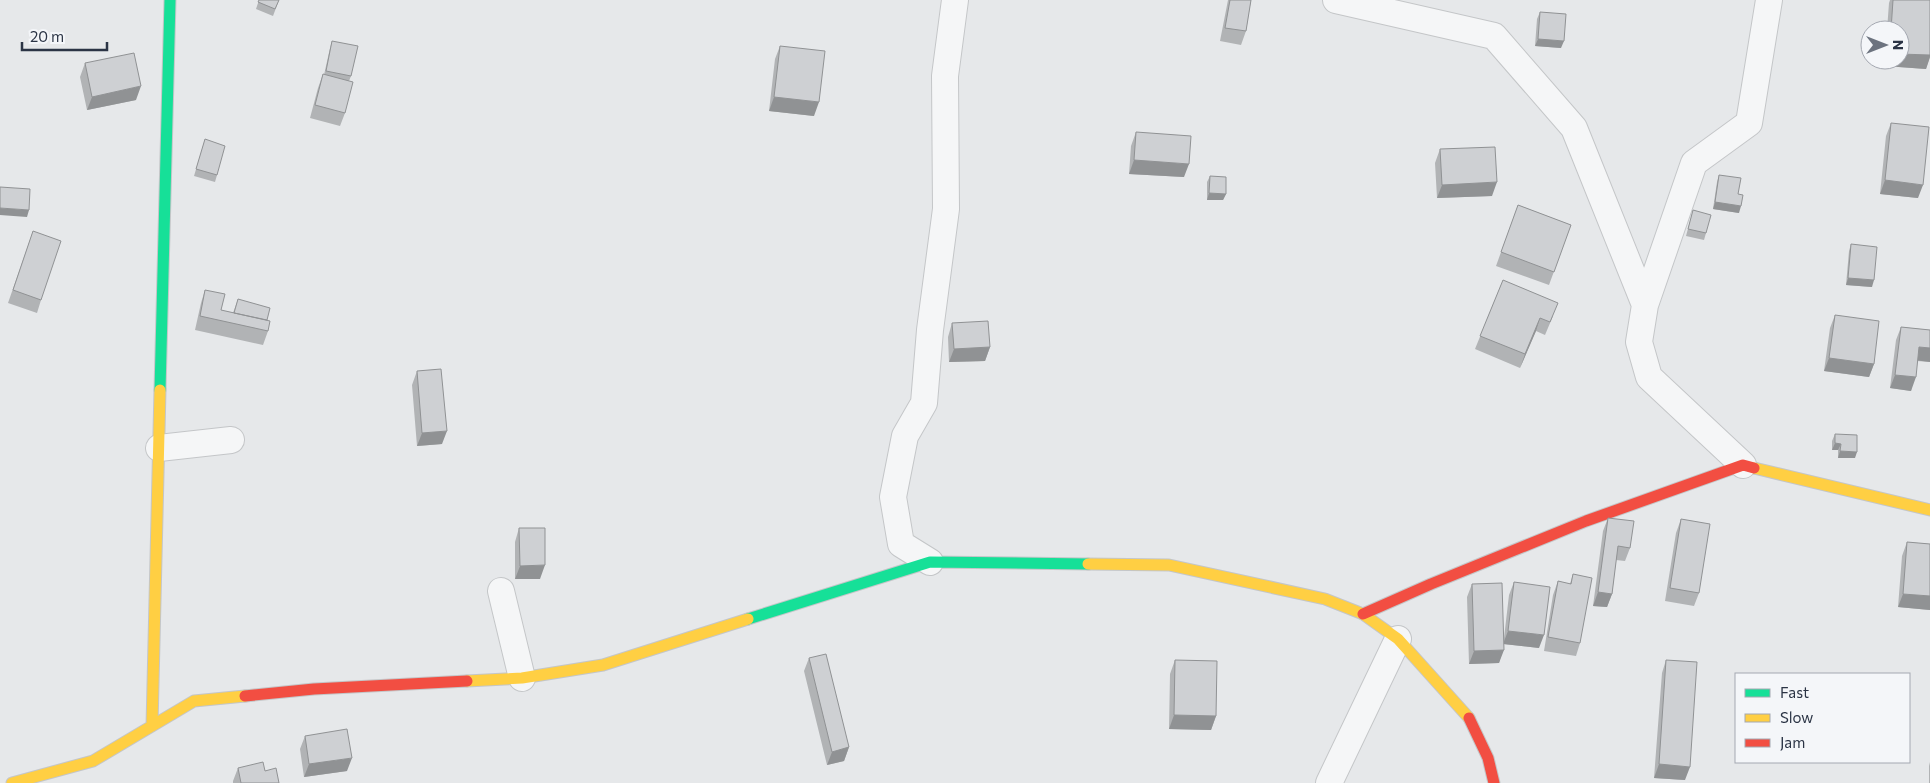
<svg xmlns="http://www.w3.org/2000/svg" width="1930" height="783" viewBox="0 0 1930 783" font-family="Commissioner,sans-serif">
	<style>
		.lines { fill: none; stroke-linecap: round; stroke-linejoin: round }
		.street-casing { stroke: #c4c6c8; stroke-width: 28 }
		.fast-casing { stroke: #c4c6c8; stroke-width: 13 }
		.slow-casing { stroke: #c4c6c8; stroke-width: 13 }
		.jam-casing { stroke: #c4c6c8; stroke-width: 13 }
		.street { stroke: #f5f6f7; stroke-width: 26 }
		.fast { stroke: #16e098; stroke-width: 11 }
		.slow { stroke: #ffcf43; stroke-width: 11 }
		.jam { stroke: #f24e42; stroke-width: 11 }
		.wall { fill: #b1b3b5 }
		.shaded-wall { fill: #909294 }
		.building { fill: #ced0d3; stroke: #909294 }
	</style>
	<rect width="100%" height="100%" fill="#e6e8ea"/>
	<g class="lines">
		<defs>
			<path id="street" d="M1336 0 1494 36 1574 128 1645 305
				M159 448 231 440
				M1743 465 1649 377 1639 342 1645 305 1694 163 1749 123 1769 0
				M930 562 901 544 893 497 905 436 924 403 930 330 946 209 945 76 955 0
				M501 591 522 678
				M1329 783 1398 639"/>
			<path id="fast" d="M160 390 170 0
				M748 619 930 562 1088 564"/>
			<path id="slow" d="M1754 468 1930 510
				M1088 564 1169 565 1325 599 1363 614 1398 639 1469 718
				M467 681 522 678 603 665 748 619
				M152 726 160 390
				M12 783 93 761 194 701 245 696"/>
			<path id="jam" d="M1363 614 1431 584 1586 521 1743 465 1754 468
				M245 696 314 689 467 681
				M1469 718 1488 758 1494 783"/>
		</defs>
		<use href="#street" class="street-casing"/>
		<use href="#fast" class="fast-casing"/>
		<use href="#slow" class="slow-casing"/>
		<use href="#jam" class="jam-casing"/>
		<use href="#street" class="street"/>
		<use href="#fast" class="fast"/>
		<use href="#slow" class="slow"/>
		<use href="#jam" class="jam"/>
	</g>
	<path class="wall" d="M259 0H279L273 16 256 9Z
		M1228 0H1251L1246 31 1241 45 1220 41Z
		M1890 0H1930V57L1926 69 1885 66V60H1900V30H1887L1889 3Z
		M1540 12 1561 48 1535 46 1537 19Z
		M332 41 351 76 349 81 345 113 340 126 310 118 318 88 323 74 324 75 330 48Z
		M780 46 814 116 769 111 775 59Z
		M85 63 136 100 87 110 80 77Z
		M1891 123 1918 198 1880 194 1886 136Z
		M1136 132 1184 177 1129 174 1131 146Z
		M205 139 217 175 215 182 194 176Z
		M1440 149 1492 196 1437 198 1435 163Z
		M1719 175 1738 194 1739 213 1713 209 1717 182Z
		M1210 176 1226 194 1223 200H1207V182Z
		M1518 205 1571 225 1549 285 1496 266Z
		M1693 210 1706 233 1704 240 1686 236Z
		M33 231 41 300 37 313 8 303Z
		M1851 244 1872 287 1846 285 1849 251Z
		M1503 280 1553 316 1545 335 1536 331 1520 368 1475 349Z
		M205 290 221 310 233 313 238 299 267 320 268 331 263 345 195 330 201 303Z
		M1835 315 1874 364 1869 377 1824 371 1830 328Z
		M952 323 990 347 985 361 949 362 948 337Z
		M1901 327 1930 330V362L1917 361 1911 391 1890 388 1896 340Z
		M417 371 442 444 417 446 412 385Z
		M1835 434 1855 458H1838V450H1832V441Z
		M1608 518 1630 548 1625 561 1616 560 1612 594 1607 607 1593 606 1603 531Z
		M1681 519 1699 593 1694 606 1665 601 1676 533Z
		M519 528 540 579H515V542Z
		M1907 542 1930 544V610L1898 607 1902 556Z
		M1573 574 1580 643 1576 656 1544 651 1553 595 1558 581 1570 584Z
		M1514 582 1539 648 1504 644 1499 663 1469 664 1467 597 1472 584 1504 638 1509 595Z
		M809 658 849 747 844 761 827 765 804 671Z
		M1175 660 1216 716 1211 730 1169 729 1170 674Z
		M1666 660 1685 780 1654 778 1662 673Z
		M305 736 347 771 304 777 300 749Z
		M1930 762V783H1929V766Z
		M238 768 265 771 279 783H233V781Z"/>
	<path class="shaded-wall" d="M1538 39 1564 41 1561 48 1535 46Z
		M1900 54 1930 55V57L1926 69 1885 66 1887 60H1900Z
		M141 86 136 100 87 110 92 97Z
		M774 97 819 102 814 116 769 111Z
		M1134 160 1189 164 1184 177 1129 174Z
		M1885 180 1923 185 1918 198 1880 194Z
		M1497 182 1492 196 1437 198 1442 185Z
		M1209 193 1226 194 1223 200H1207Z
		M1715 202 1741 206 1739 213 1713 209Z
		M0 208 29 210 27 217 0 215Z
		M1848 278 1874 280 1872 287 1846 285Z
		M1540 318 1536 331 1520 368 1525 354Z
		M990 347 985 361 949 362 954 349Z
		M1919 347 1930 348V362L1914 360Z
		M1829 358 1874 364 1869 377 1824 371Z
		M1895 375 1916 377 1911 391 1890 388Z
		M447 431 442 444 417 446 422 433Z
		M1835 443 1841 444 1838 450H1832Z
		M1840 451 1857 452 1855 458H1838Z
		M545 565 540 579H515L520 566Z
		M1598 592 1612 594 1607 607 1593 606Z
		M1903 594 1930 596V610L1898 607Z
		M1508 631 1544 635 1539 648 1503 644Z
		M1504 650 1499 663 1469 664 1474 651Z
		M1174 715 1216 716 1211 730 1169 729Z
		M849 747 844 761 827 765 832 752Z
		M352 758 347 771 304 777 309 764Z
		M1659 764 1690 767 1685 780 1654 778Z"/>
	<path class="building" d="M259 0H279L275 9 258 2Z
		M1230 0H1251L1246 31 1225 28Z
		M1893 0H1930V55L1900 54V30H1891Z
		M1540 12 1566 14 1564 41 1538 39Z
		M332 41 358 46 351 76 326 71Z
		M780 46 825 51 819 102 774 97Z
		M134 53 141 86 92 97 85 63Z
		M323 74 353 82 345 113 315 105Z
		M1891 123 1929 127 1923 185 1885 180Z
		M1136 132 1191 136 1189 164 1134 160Z
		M205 139 225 146 217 175 196 169Z
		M1495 147 1497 182 1442 185 1440 149Z
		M1719 175 1741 178 1738 194 1743 195 1741 206 1715 202Z
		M1210 176 1226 177V194L1209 193Z
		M0 187 30 189 29 210 0 208Z
		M1518 205 1571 225 1554 272 1501 252Z
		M1693 210 1711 215 1706 233 1688 229Z
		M33 231 61 241 41 300 13 290Z
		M1851 244 1877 247 1874 280 1848 278Z
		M1503 280 1558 303 1550 322 1540 318 1525 354 1480 336Z
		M205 290 225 294 221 310 270 321 268 331 200 316Z
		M238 299 270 308 267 320 234 313Z
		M1835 315 1879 321 1874 364 1829 358Z
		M988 321 990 347 954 349 952 323Z
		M1901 327 1930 330V348L1919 347 1916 377 1895 375Z
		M441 369 447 431 422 433 417 371Z
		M1835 434 1857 435V452L1840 451 1841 444 1835 443Z
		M1608 518 1634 521 1630 548 1618 546 1612 594 1598 592Z
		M1681 519 1710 524 1699 593 1670 588Z
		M519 528H545V565L520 566Z
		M1907 542 1930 544V596L1903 594Z
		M1573 574 1592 578 1580 643 1548 637 1558 581 1571 584Z
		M1514 582 1550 587 1544 635 1508 631Z
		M1502 583 1504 650 1474 651 1472 584Z
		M826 654 849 747 832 752 809 658Z
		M1175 660 1217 661 1216 716 1174 715Z
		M1666 660 1697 662 1690 767 1659 764Z
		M347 729 352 758 309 764 305 736Z
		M263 762 265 771 276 768 279 783H241L238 768Z"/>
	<rect x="1735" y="673" width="175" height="90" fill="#f4f6f9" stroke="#a4a8b1"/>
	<rect x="1745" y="689" width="25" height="8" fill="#16e098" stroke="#a4a8b1"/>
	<text x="1780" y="698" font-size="15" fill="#2b3445">Fast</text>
	<rect x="1745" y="714" width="25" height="8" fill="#ffcf43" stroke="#a4a8b1"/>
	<text x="1780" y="723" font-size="15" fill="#2b3445">Slow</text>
	<rect x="1745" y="739" width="25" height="8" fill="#f24e42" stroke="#a4a8b1"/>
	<text x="1780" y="748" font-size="15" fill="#2b3445">Jam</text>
	<g transform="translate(1885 45) rotate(90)"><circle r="24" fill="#f4f6f9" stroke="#a4a8b1"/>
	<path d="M0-4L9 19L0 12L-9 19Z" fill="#6c737f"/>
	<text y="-8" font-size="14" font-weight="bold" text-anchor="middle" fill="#2b3445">N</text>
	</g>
	<path d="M22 42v8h85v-8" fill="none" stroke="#2b3445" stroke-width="2.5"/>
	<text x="30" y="42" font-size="15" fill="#2b3445" stroke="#f4f6f9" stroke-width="4" paint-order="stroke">20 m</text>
</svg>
